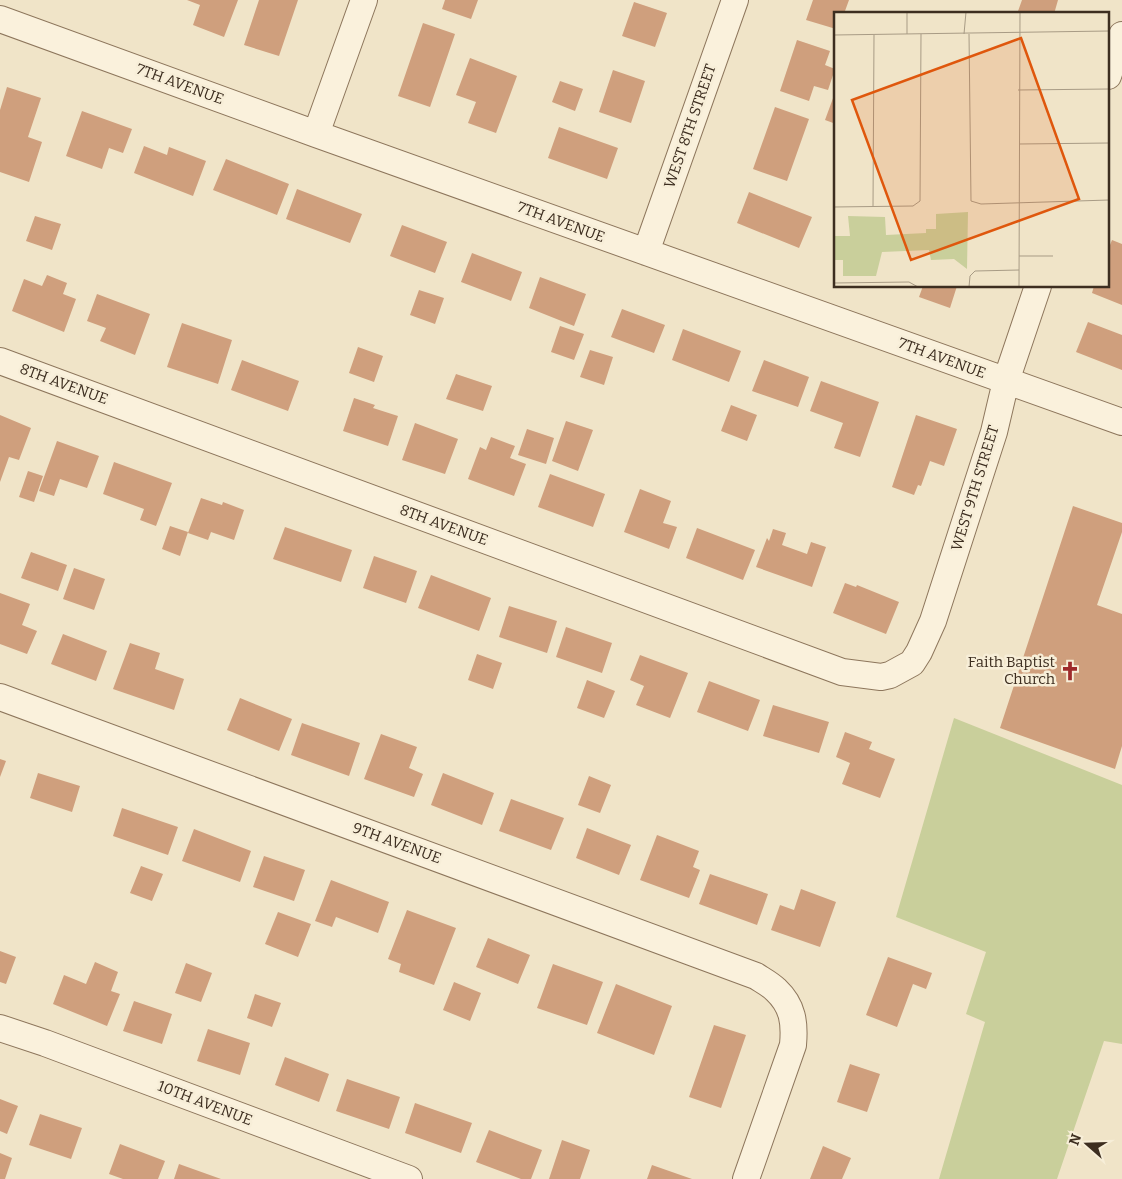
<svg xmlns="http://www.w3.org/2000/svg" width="1122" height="1179" viewBox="0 0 1122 1179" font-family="Bitter,serif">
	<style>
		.green { fill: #c9cf9b }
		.building { fill: #cf9f7d }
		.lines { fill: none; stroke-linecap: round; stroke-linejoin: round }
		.minor-casing { stroke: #8d765c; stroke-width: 28 }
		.minor { stroke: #faf1dc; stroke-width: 26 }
		.labels { text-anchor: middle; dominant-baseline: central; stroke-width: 5; stroke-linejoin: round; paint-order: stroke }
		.street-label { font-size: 15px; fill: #3d2e20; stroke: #f7eed8 }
		.poi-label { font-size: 15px; fill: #3d2e20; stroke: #f7eed8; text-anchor: end }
		.inset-road { fill: none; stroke: #a89b85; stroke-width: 1 }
		.view { fill: #df570d; fill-opacity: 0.15; stroke: #df570d; stroke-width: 2.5 }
		.inset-edge { fill: none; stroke: #3d2e20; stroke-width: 2.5 }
	</style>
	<rect width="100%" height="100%" fill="#f0e4c8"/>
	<path class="green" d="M954 718 1122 785V1044L1104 1041 1057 1179H939L985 1022 966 1014 986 952 896 917Z"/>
	<path class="building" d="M187 0H238L224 37 193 25 200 5Z
		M259 0H298L279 56 244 45Z
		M445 0H478L471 19 442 9Z
		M813 0H849L845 11 852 14H836V29L806 20Z
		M1022 0H1058L1054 14H1017Z
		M634 2 667 13 655 47 622 36Z
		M423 23 455 34 430 107 398 96Z
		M797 40 830 51 825 65 835 69 828 90 814 86 809 101 780 91Z
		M470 58 517 76 496 133 468 123 476 102 456 95Z
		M613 70 645 81 631 123 599 112Z
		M560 81 583 89 575 111 552 102Z
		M7 87 41 98 28 137 42 142 29 182 0 172V110Z
		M836 90V124L825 120Z
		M775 107 809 119 787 181 753 169Z
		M82 111 132 129 123 153 109 148 102 169 66 156Z
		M559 127 618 148 607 179 548 158Z
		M144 146 167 155 169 147 206 161 193 196 134 173Z
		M226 159 289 184 277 215 213 190Z
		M297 189 362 214 350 243 286 219Z
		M749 192 812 217 799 248 737 223Z
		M35 216 61 224 52 250 26 241Z
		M402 225 447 242 435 273 390 256Z
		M1112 240 1122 244V305L1092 293 1094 286H1108V250Z
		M472 253 522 272 511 301 461 282Z
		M47 275 67 283 63 294 76 299 64 332 12 311 24 279 42 286Z
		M540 277 586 294 574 326 529 308Z
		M923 286H957L950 308 919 297Z
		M419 290 444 298 435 324 410 315Z
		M97 294 150 314 135 355 100 341 106 328 87 321Z
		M622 309 665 325 654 353 611 337Z
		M1088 322 1122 335V370L1076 352Z
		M182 323 232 340 218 384 167 367Z
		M560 326 584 334 574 360 551 352Z
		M683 329 741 351 729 382 672 360Z
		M358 347 383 356 374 382 349 373Z
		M590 350 613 357 604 385 580 377Z
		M242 360 299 381 288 411 231 390Z
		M764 360 809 377 798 407 752 391Z
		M456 374 492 386 483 411 446 399Z
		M821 381 879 402 860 457 834 448 843 423 810 411Z
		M354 398 375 405 373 408 398 416 388 446 343 431Z
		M731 405 757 415 747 441 721 431Z
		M0 415 31 428 19 460 9 457 0 482Z
		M916 415 957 429 944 466 930 461 921 486 918 485 914 495 892 487Z
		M566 421 593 430 578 471 552 461Z
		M415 423 458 439 445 474 402 460Z
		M527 429 554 438 546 464 518 455Z
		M491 437 515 446 510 458 526 464 514 496 468 479 480 447 486 450Z
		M57 441 99 456 87 488 60 479 54 496 39 491Z
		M114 462 172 483 156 526 140 520 144 509 103 494Z
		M28 471 43 476 34 502 19 497Z
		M550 474 605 494 593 527 538 507Z
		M640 489 671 501 663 523 677 527 669 549 624 532Z
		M201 498 222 505 223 502 244 510 234 540 211 532 208 540 188 533Z
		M1073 506 1122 523V532L1097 605 1122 614V746L1115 769 1000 728Z
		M170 526 188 532 180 556 162 549Z
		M285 527 352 550 341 582 273 559Z
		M697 528 755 550 743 580 686 558Z
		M773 529 786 533 782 545 807 554 811 542 826 547 812 587 756 567 767 538 769 541Z
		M31 552 67 565 58 591 21 578Z
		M374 556 417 571 406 603 363 588Z
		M74 568 105 579 94 610 63 599Z
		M431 575 491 598 479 631 418 608Z
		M845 583 856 587 857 585 899 602 886 634 833 613Z
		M0 593 30 604 22 625 37 631 27 654 0 644Z
		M509 606 557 621 547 653 499 637Z
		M566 627 612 643 602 673 556 657Z
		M63 634 107 651 96 681 51 664Z
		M130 643 160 653 155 669 184 679 174 710 113 689Z
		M477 654 502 663 493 689 468 680Z
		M640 655 688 673 670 718 636 705 644 686 630 680Z
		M587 680 615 691 604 718 577 708Z
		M709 681 760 700 748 731 697 712Z
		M240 698 292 719 279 751 227 730Z
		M773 705 829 722 819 753 763 736Z
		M302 723 360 743 349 776 291 755Z
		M845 732 872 742 869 749 895 759 880 798 842 784 850 763 836 757Z
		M381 734 417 747 409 768 423 774 414 797 364 779Z
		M0 759 6 761 0 777Z
		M38 773 80 786 72 812 30 798Z
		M443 773 494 793 482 825 431 805Z
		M589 776 611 785 600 813 578 805Z
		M511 799 564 818 551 850 499 831Z
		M122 808 178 827 168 855 113 836Z
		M587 828 631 845 619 875 576 858Z
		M194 829 251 851 240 882 182 861Z
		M657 835 699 851 693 867 700 870 689 898 640 880Z
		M264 856 305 870 294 901 253 887Z
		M141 866 163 874 152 901 130 893Z
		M710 874 768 894 757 925 699 904Z
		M331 880 389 902 378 933 336 917 332 927 315 921Z
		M801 889 836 902 820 947 771 930 780 905 794 910Z
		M407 910 456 928 434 985 399 972 401 964 388 959Z
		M278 912 311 924 298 957 265 944Z
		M488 938 530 955 518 984 476 967Z
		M0 951 16 957 6 984 0 982Z
		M888 957 932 973 926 989 913 984 897 1027 866 1015Z
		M95 962 118 972 111 991 120 994 107 1026 53 1004 64 975 86 984Z
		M186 963 212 973 201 1002 175 993Z
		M553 964 603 982 587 1025 537 1008Z
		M454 982 481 993 470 1021 443 1010Z
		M616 984 672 1006 654 1055 597 1033Z
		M255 994 281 1003 272 1027 247 1018Z
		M134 1001 172 1014 162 1044 123 1031Z
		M714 1025 746 1035 721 1108 689 1097Z
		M208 1029 250 1043 240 1075 197 1061Z
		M285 1057 329 1074 319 1102 275 1085Z
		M850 1064 880 1074 867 1112 837 1102Z
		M347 1079 400 1097 389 1129 336 1111Z
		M0 1099 18 1106 7 1134 0 1131Z
		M415 1103 472 1123 461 1153 405 1133Z
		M40 1114 82 1128 71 1159 29 1145Z
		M489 1130 542 1150 531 1179H521L476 1162Z
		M562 1140 590 1150 580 1179H549Z
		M120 1144 165 1161 158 1179H123L109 1174Z
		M823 1146 851 1158 842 1179H810Z
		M0 1153 12 1158 5 1179H0Z
		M179 1164 221 1179H174Z
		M652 1165 692 1179H647Z"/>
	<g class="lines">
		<defs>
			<path id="minor" d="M0 19 316 134 1122 422
				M1108 76 1122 35
				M316 134 364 0
				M646 252 735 0
				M0 361 842 672 881 677 890 675 912 663 919 652 933 621 994 432 1006 381 1038 286
				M0 697 756 976C762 980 770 984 776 990 793 1006 795 1023 793 1045L746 1179
				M0 1028 45 1043 409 1179"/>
		</defs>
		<use href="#minor" class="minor-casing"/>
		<use href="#minor" class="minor"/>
	</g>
	<defs>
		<symbol id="church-bare" viewBox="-9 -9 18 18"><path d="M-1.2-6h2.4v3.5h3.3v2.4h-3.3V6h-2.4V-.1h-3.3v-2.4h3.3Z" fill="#9e2a2b" stroke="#f7eed8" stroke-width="2.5" paint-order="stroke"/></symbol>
	</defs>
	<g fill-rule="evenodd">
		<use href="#church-bare" x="1056" y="657" width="28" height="28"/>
	</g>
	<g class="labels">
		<g class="street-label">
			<text transform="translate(180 84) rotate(20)">7TH AVENUE</text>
			<text transform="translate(690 126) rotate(-71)">WEST 8TH STREET</text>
			<text transform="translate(561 222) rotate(20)">7TH AVENUE</text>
			<text transform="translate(942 358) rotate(20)">7TH AVENUE</text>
			<text transform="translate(64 384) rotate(20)">8TH AVENUE</text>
			<text transform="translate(975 488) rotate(-73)">WEST 9TH STREET</text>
			<text transform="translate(444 525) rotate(20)">8TH AVENUE</text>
			<text transform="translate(397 843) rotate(20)">9TH AVENUE</text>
			<text transform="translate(205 1103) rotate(21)">10TH AVENUE</text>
		</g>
		<g class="poi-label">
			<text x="1055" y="662">Faith Baptist<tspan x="1055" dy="17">Church</tspan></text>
		</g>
	</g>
	<g transform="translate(834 12)">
		<rect width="275" height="275" fill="#f0e4c8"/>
		<path d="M134 200 133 257 120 247 97 248 95 238 48 240 42 264H9V248H0V224H16L14 204 51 205 52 223 92 221V217H102V202Z" fill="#c9cf9b"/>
		<path class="inset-road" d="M73 22V0M130 22 132 0M135 22 137 189 147 192 275 188M0 23 275 19M184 78 275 77M185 132 275 131M0 195 79 194 86 189 87 22M39 195 40 23M185 244H219M0 271 75 270 84 275M135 275 136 264 141 259 185 258M185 275 186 0"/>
		<path class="view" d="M187 26 245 187 77 248 18 88Z"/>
		<rect width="275" height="275" class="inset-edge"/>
	</g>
	<g transform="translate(1087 1144) rotate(290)" stroke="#f7eed8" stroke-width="4" paint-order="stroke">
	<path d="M0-4L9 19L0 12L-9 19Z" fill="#3d2e20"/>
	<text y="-8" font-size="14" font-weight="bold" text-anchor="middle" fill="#3d2e20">N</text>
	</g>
</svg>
